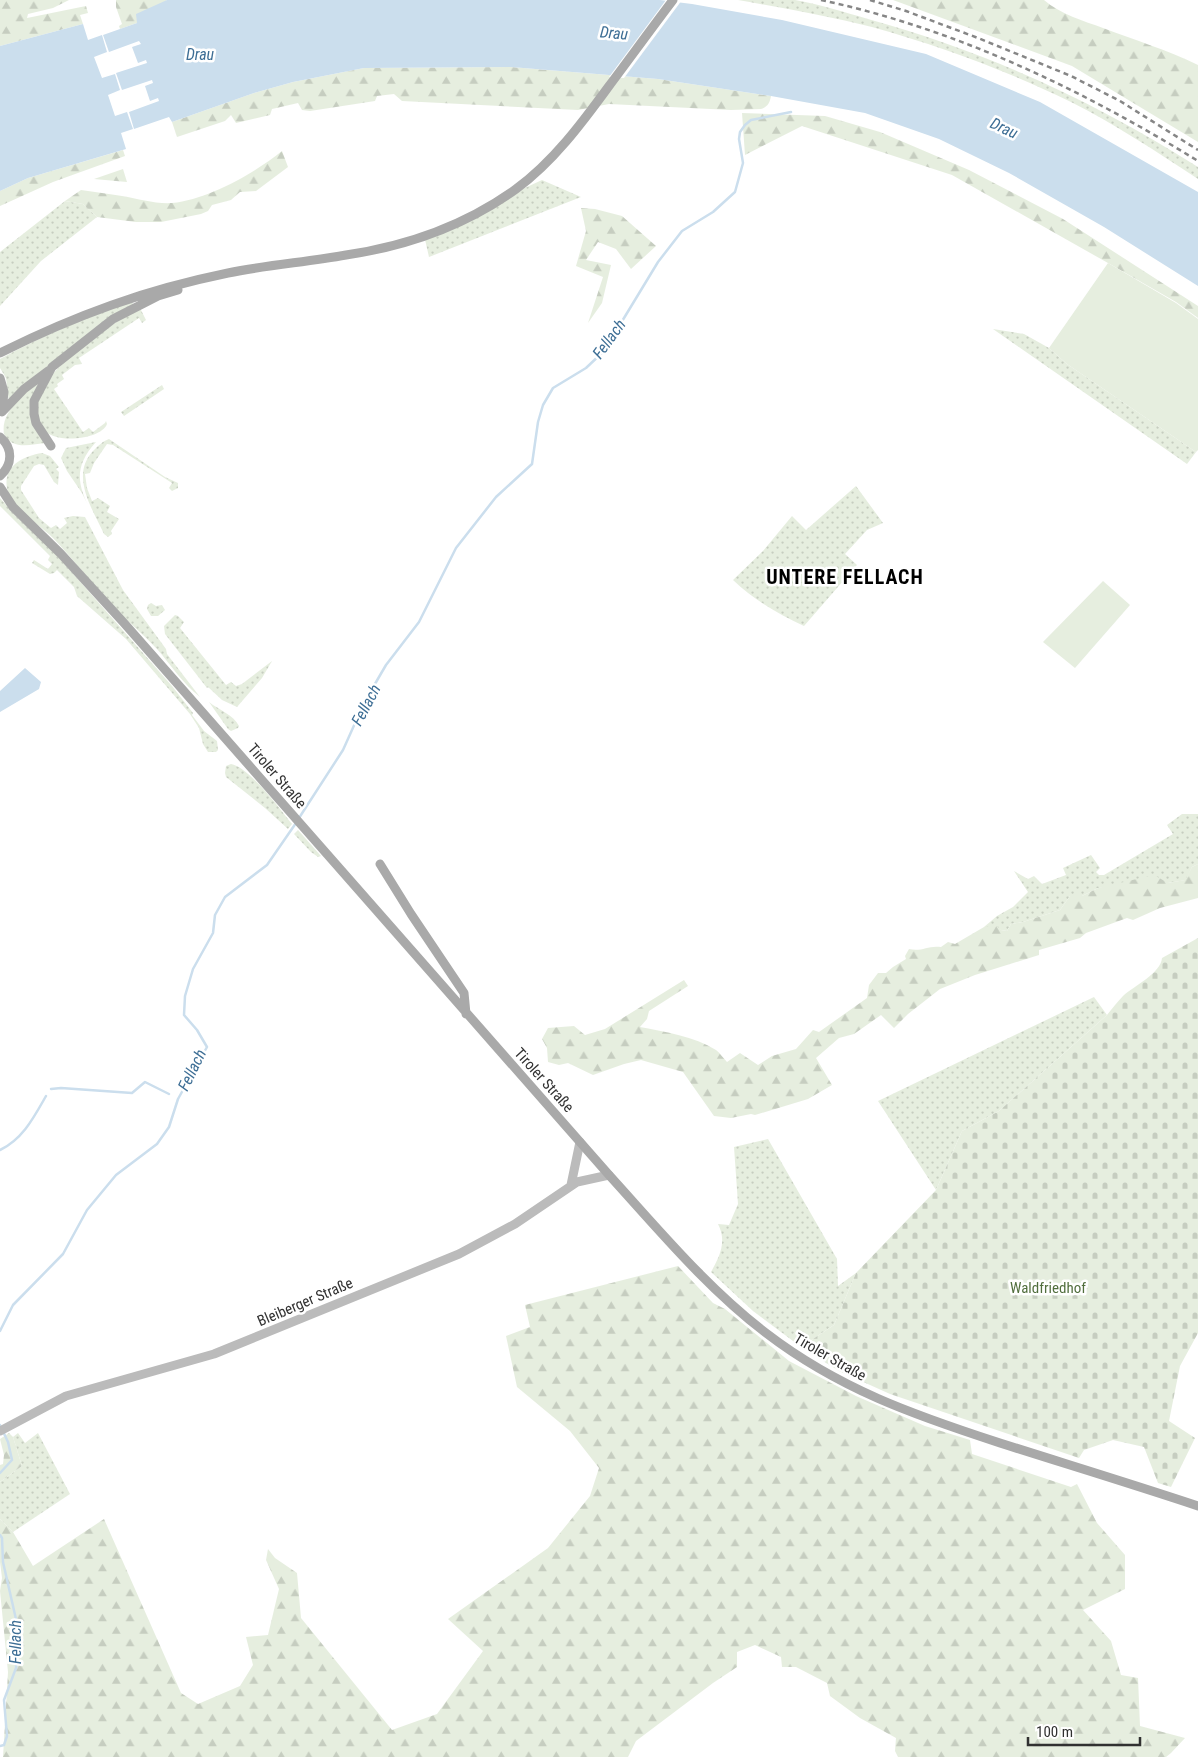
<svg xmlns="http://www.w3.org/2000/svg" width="1198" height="1757" viewBox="0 0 1198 1757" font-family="'Roboto Condensed',sans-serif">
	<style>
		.grass { fill: url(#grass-dots) }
		.forest { fill: url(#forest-firs) }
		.cemetery { fill: url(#cemetery-stones) }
		.garden { fill: #e6eedf }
		.water { fill: #cbdeed }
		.pier { fill: #fff }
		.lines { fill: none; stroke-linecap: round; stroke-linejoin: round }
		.stream { stroke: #cbdeed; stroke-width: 2.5 }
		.secondary { stroke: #bbb; stroke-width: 9 }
		.primary { stroke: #a9a9a9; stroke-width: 9 }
		.rail { stroke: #868686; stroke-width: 2.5; stroke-dasharray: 5 4; stroke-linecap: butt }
		.labels { text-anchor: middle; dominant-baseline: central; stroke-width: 5; stroke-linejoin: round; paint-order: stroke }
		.street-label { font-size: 15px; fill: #313131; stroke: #fff }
		.park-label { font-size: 15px; fill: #516e3d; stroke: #fff }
		.water-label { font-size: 16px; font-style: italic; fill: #3d6e95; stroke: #fff }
		.district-label { font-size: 20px; font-weight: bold; letter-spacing: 1px; fill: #000; stroke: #fff }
	</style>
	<defs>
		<pattern id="grass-dots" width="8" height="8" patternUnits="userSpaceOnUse" patternTransform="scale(1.25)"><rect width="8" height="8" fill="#e6eedf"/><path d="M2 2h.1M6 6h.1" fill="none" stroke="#c6cdc0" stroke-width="1.8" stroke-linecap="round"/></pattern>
		<pattern id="forest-firs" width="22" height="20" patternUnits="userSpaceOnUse" patternTransform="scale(1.25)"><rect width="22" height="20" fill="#e6eedf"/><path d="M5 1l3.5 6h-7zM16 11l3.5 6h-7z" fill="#c6cdc0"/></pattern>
		<pattern id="cemetery-stones" width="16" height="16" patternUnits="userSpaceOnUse" patternTransform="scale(1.25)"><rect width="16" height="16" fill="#e6eedf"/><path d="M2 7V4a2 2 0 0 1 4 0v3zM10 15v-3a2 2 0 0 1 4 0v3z" fill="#c6cdc0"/></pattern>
	</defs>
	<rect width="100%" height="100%" fill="#fff"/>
	<path class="grass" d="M738 0C756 0 777 0 795 0 819 4 844 12 868 19 985 51 1096 102 1198 167V179C1157 152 1115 124 1071 102 1008 71 940 46 872 27 828 16 783 8 738 0Z
		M542 180 581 197 429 257 424 235Z
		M65 201 83 204 97 217 41 261 0 306V252Z
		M132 302 133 305 9 401 6 378 0 368V359C42 336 86 317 132 302Z
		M140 308 146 320 142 323 139 318 79 358 82 364 75 365 62 375 64 379 57 384 58 386 54 389 83 432 89 428 93 432 105 423 106 421 107 424C101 440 53 445 42 428 14 383 108 326 140 308Z
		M993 329 1024 334 1049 348 1067 364 1196 452 1187 464Z
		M43 377 32 399 47 443C31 444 13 451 4 434 0 410 28 391 43 377Z
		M162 385 164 389 124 416 121 412Z
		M109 439 165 477 178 483V488L172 491 169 488 172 483 113 445 107 444 94 463 90 473 85 474 87 488 92 501 98 498 110 506 107 512 119 519 111 531 112 534 108 537 104 534C92 508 70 476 93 451 98 446 103 441 109 439Z
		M96 442C66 475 84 495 100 530L82 493 67 471 61 458 66 448Z
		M42 453 50 456 59 467 56 469 59 472 58 485 54 482 44 465 39 464 34 466 21 486V490L39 518 51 528 56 525 60 529 67 523 64 518 73 516 85 517 123 590 166 649 167 654 200 697C183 684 171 665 157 649 143 634 127 621 113 606 92 584 74 560 53 538 40 525 10 507 7 488 3 466 23 456 42 453Z
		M856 486 883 523 867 530 845 554 857 565 804 626C778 614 754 600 733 580L763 551 792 516 806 530Z
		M0 498 15 515 54 552 172 686 193 713 192 715 204 731 217 741 218 750 216 752H208L203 744 199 728 190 714 126 639 77 596 74 587 57 570 54 573 50 574 32 563 34 560 48 569 52 564 48 560 50 556 0 506Z
		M151 603 156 606 162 605 165 610 158 616H151L147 609 148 605Z
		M175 615 178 616 184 622 180 628 226 685 231 682 236 686 242 684 272 661 262 678 237 707 222 700 208 687 207 688 165 634 164 626Z
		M209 702C219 710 234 715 239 726L238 728 231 731 228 729Z
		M231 764C249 767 279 808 292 824L288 829 265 808 226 777 225 773 226 766Z
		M1182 814H1198V864L1192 867 1186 880 1168 883 1098 888 1082 896H1070L1060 910 1023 922 1011 924 1007 931 984 927 997 916 1013 907 1028 892 1014 871 1028 879 1034 876 1042 884 1066 875 1063 868 1091 855 1100 868 1096 872 1099 875H1104L1173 834 1167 825Z
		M298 830 321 856 318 857 311 852 294 834Z
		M1094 997 1107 1015 999 1111 962 1131 936 1190 878 1101Z
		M768 1139 837 1259 838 1286 856 1273 834 1325 801 1347 753 1311 711 1272C720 1256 727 1241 718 1224L729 1225 738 1204 734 1147Z
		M18 1433 25 1443 38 1433 70 1494 13 1532 0 1519V1482L22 1466 13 1437Z"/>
	<path class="forest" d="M0 0H69L53 8 28 14 27 18 86 6 88 13 80 15 83 24 0 46Z
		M116 0H167L137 23 120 29 119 26 122 24 116 7Z
		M893 0H1044C1060 14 1084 21 1103 28 1135 40 1167 50 1198 65V142L1072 66Z
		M511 67 658 79 771 96C770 102 768 107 761 109L731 110 609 104 578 110 402 101 394 94 377 96 375 101 310 111 302 110 298 103 272 109 270 115 236 123 231 115 225 121 177 137 172 122 254 93 293 82 364 68Z
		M742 113 825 116 880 132 969 170 1063 219 1198 306V318L1176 302 1108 263 952 175 802 126 745 155Z
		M123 150 125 156 53 182 0 206V191L28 178Z
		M282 151 288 167 256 191 240 192 231 200 212 205 208 211 201 214 161 222H136L97 217 83 204 65 201 81 190C95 192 109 194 122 196 139 199 155 204 172 203 209 199 253 174 282 151Z
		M123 169 127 182 94 179Z
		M581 208 595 209 622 216 656 246 631 269 616 249 598 242 586 260 611 265 602 303 588 323 603 277 576 266 586 231Z
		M1198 864V898L1160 908 1133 920 1127 918 1086 933 1080 938 1039 950V955L975 975 940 989 908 1014 894 1028 881 1015 854 1034 839 1038 816 1058 832 1085 808 1099 755 1115 751 1114 731 1118 714 1116 683 1072 641 1060 624 1064 593 1075 568 1063 559 1065 548 1062 547 1048 542 1039 548 1028 574 1026 585 1035 605 1029 684 980 688 986 649 1011 647 1019 640 1027C665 1032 694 1036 716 1050 720 1053 723 1058 727 1062L740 1053 758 1065 772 1056 796 1049 813 1030 819 1032 867 998 869 985 878 973H886L893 967 906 959 905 956 909 949C922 952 928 945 941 947L948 942 955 944 984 927 996 925 1001 930 1007 931 1011 924 1023 922 1060 910 1070 896H1082L1098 888 1154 875 1168 883 1185 880 1192 867Z
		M678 1266 713 1303 725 1309 789 1361 856 1396 925 1426 970 1440 972 1454 1071 1487 1077 1484 1097 1523 1125 1555V1589L1083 1610 1111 1641 1121 1675 1138 1678 1140 1726 1185 1738 1171 1753 1166 1757H898L895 1751 896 1738 860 1718 830 1696 827 1683 796 1667H782L781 1657 755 1645 737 1652V1667L713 1683 636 1741 628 1757H3L8 1672 0 1591 2 1578 0 1562V1519L13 1532 33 1566 104 1519 181 1693 198 1704 240 1686 253 1665 246 1637 268 1635 279 1589 266 1560 268 1549 275 1558 297 1573 301 1618 392 1730 437 1714 483 1651 448 1619 548 1548 590 1496 599 1468 570 1431 517 1387 506 1336 530 1327 525 1305Z
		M9 1433 13 1437 22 1466 0 1482V1465L3 1464 4 1455 0 1439Z"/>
	<path class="cemetery" d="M1198 938V1333L1180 1366 1169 1421 1195 1438 1171 1487 1158 1483 1144 1447 1113 1440 1084 1450 1079 1458 890 1394 839 1371 801 1347 834 1325 856 1273 936 1190 962 1131 999 1111 1107 1015C1112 1009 1117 1002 1123 996 1134 986 1161 973 1162 958Z"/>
	<path class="garden" d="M1108 263 1176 303 1198 319V450L1196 452 1067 364 1049 348Z
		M1103 581 1130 605 1075 668 1043 642Z"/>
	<path class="water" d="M167 0H660L692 4 782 20 926 54 1040 102 1198 192V286L1104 227 1009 173 939 139 865 113 771 96 658 79 511 67 364 68 293 82 254 93 172 122 169 117 134 129 129 112 159 101 158 98 150 101 145 86 153 83 152 80 122 90 116 73 147 63 146 60 138 63 132 47 141 44 139 41 109 52 103 35 137 23 136 14Z
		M83 24 88 40 102 35 107 52 94 57 102 78 115 74 120 90 108 95 115 116 127 112 133 129 121 133 126 149 28 178 0 191V46Z
		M25 668 41 682 39 689 0 712V691Z"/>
	<path class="pier" d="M666 0H682L624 78 609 77Z"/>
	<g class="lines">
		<path class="stream" d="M299 818 343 750 365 701 386 665 419 622 456 548 496 497 532 464 538 422 543 405 553 388 586 368 604 351 658 262 682 231 713 212 735 192 743 163 739 139 740 132 745 125 751 120 791 112
			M51 1089 61 1088 132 1093 145 1082 169 1094
			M0 1150C23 1139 34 1117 46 1096
			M0 1331 13 1305 63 1254 87 1210 116 1175 157 1144 169 1127 178 1099 207 1047 197 1030 184 1015 185 996 193 969 213 933 215 915 225 897 267 865 296 823
			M0 1425 8 1442 12 1460 0 1473
			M0 1535 2 1538 3 1562 18 1628 16 1668 4 1700 7 1736 4 1745 0 1746"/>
		<path class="secondary" d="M571 1185 580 1142
			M0 1431 66 1396 214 1354 459 1254 515 1224 577 1182 609 1175"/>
		<path class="primary" d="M0 353C76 315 145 290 228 273 267 265 307 262 346 255 407 246 466 225 516 189 553 162 582 123 609 86 630 58 651 29 673 0
			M0 378 4 392 2 411
			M2 412 24 389 48 371
			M0 437C13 448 13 464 0 476
			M51 446 36 423 34 414V401L52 367 113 319 158 296 178 290
			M0 487 13 507 61 554 124 623 609 1175C659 1230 707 1288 766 1333 839 1389 914 1415 1000 1443 1066 1464 1132 1484 1198 1506
			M380 864 411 914 464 993 466 1014"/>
		<path class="rail" d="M821 0C956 29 1081 89 1198 161
			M870 0 906 11 978 38 1071 76 1120 101 1198 150"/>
	</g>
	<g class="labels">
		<g class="street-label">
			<text transform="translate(277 776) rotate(49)">Tiroler Straße</text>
			<text transform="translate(544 1080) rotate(48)">Tiroler Straße</text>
			<text transform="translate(305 1302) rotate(-23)">Bleiberger Straße</text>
			<text transform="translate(830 1357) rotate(30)">Tiroler Straße</text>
		</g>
		<g class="park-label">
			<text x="1048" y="1288">Waldfriedhof</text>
		</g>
		<g class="water-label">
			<text transform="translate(614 33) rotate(5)">Drau</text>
			<text x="200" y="54">Drau</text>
			<text transform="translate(1004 128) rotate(25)">Drau</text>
			<text transform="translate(609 339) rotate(-54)">Fellach</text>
			<text transform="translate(366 705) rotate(-62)">Fellach</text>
			<text transform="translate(192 1070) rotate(-64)">Fellach</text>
			<text transform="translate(15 1642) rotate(-90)">Fellach</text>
		</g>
		<g class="district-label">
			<text x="845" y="577">UNTERE FELLACH</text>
		</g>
	</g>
	<path d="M1028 1737v8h112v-8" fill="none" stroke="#313131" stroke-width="2.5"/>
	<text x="1036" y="1737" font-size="15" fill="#313131" stroke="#ffffff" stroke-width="4" paint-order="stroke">100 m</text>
</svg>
